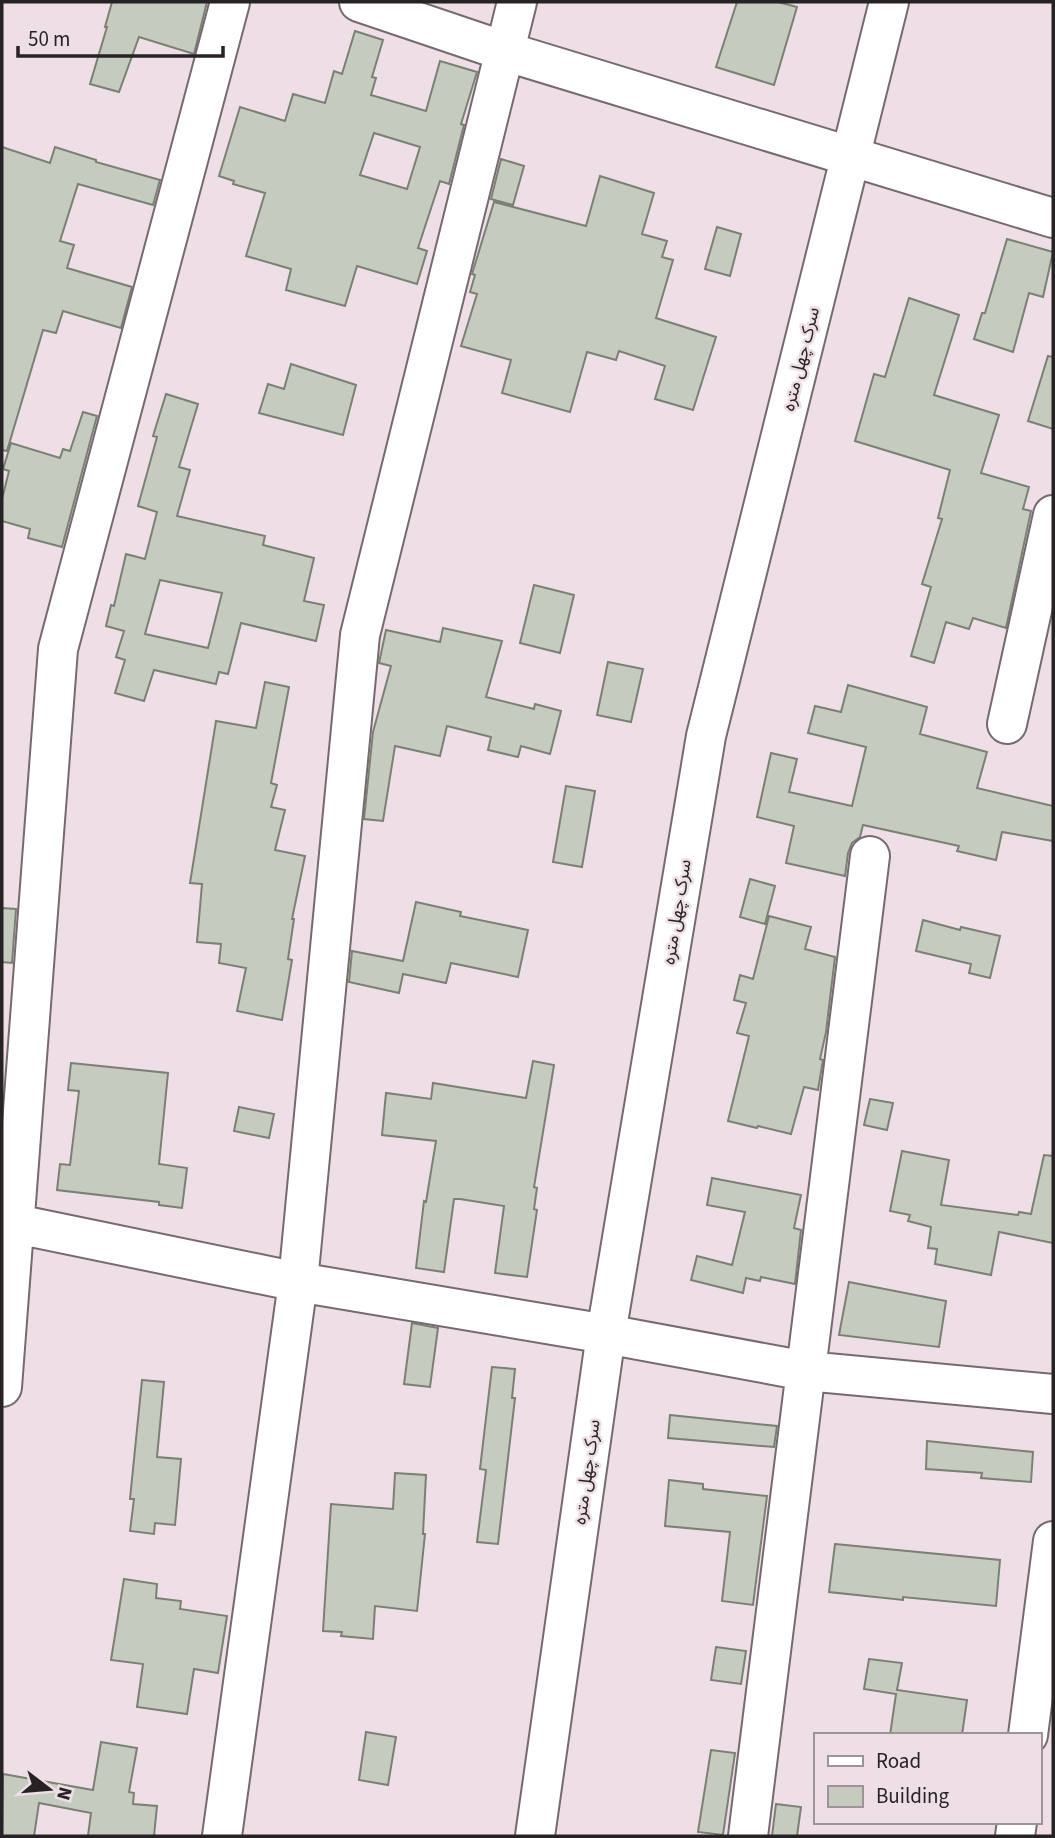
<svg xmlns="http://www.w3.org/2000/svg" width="1055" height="1838" viewBox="0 0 1055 1838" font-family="'Source Sans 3','Noto Sans Arabic',sans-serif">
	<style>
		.building { fill: #c6cbc0; stroke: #7b8075; stroke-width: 2; fill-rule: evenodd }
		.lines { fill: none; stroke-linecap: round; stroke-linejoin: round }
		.minor-casing { stroke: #766a6f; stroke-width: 42 }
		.minor { stroke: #fff; stroke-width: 38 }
		.labels { text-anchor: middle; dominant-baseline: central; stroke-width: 5; stroke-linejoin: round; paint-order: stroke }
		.street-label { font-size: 18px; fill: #272224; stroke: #eddfe5 }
	</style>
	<rect width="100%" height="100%" fill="#eddfe5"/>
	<path class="building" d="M112 2H207L194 54 139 37 119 92 90 84 107 27H105Z
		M737 2H778L797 7 774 85 716 67Z
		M355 31 383 40 372 77 376 78 371 95 426 111 440 61 477 72 461 124 464 125 449 184 440 181 418 248 427 251 417 284 357 266 345 306 286 290 291 269 246 256 265 193 233 184 234 181 219 176 240 107 285 121 293 94 325 103 334 71 342 74ZM374 133 420 147 407 189 360 175Z
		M2 147 50 163 55 147 96 160V162L160 180 153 205 78 184 60 241 74 245 67 268 132 287 121 328 63 311 56 333 43 330 7 451 2 450Z
		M501 159 524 166 513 205 491 199Z
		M600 176 654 193 642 234 667 241 662 257 673 260 656 318 716 337 693 410 655 399 665 366 619 351 616 360 587 352 570 412 502 393 511 360 461 346 477 294 470 292 475 275 472 274 494 202 586 226Z
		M717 227 741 234 730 276 705 269Z
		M1007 239 1053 252 1043 297 1029 293 1013 352 974 339 982 313H985Z
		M909 298 959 315 934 395 999 415 981 473 1029 487 1023 509 1031 511 1006 628 973 618 969 629 946 622 934 663 911 656 931 587 922 584 942 519 938 518 950 470 855 441 874 374 885 377Z
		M1048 356 1053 357V429L1028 421Z
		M291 364 356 385 343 435 259 413 268 384 284 389Z
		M166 394 198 404 179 467 190 470 177 516 265 536 263 545 314 558 304 601 324 605 316 641 241 623 228 674 219 672 216 684 154 670 144 701 115 693 125 660 116 657 124 631 106 626 111 605 114 606 126 554 145 559 157 512 138 506 157 437 153 436ZM160 580 222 593 208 648 145 634Z
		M83 412 97 416 62 547 28 538 30 529 2 521V499L9 471 3 469 11 443 60 458 63 449 70 451Z
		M534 585 574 595 560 653 520 643Z
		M443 628 502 641 486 697 534 709 535 704 561 711 550 754 521 746 518 757 488 750 491 737 447 726 440 756 395 746 383 821 364 819 373 732 391 666 379 663 386 630 440 642Z
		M608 662 643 669 631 722 597 715Z
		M265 682 289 687 271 783 277 785 271 807 285 810 275 850 305 856 292 919H294L288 959 292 960 282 1020 237 1011 246 968 219 963 221 944 197 942 202 884 190 883 216 721 256 728Z
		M848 685 927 707 920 734 987 752 977 788 1053 806V841L1002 832 996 860 957 851 959 846 863 825 860 837 852 843 848 853 845 876 786 863 794 826 757 817 771 753 797 759 789 792 852 806 866 747 808 733 815 706 841 712Z
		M566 786 595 791 582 867 553 862Z
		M750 879 775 886 765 924 740 917Z
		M416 902 461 912 460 916 528 930 518 977 451 963 446 983 403 974 399 993 349 982 352 951 403 961Z
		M2 908 16 909 12 963 2 962Z
		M769 916 811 927 805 949 835 957 826 1032 820 1059 823 1060 818 1090 804 1087 791 1134 758 1126 757 1128 728 1121 749 1036 737 1033 746 1003 734 1000 740 975 753 979Z
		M923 920 960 930 961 927 1000 936 990 978 969 973 971 964 916 951Z
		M533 1061 554 1065 534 1187 537 1188 534 1209 537 1210 527 1277 495 1273 504 1206 460 1199H454L444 1272 416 1268 424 1201 426 1202 436 1141 382 1135 386 1093 431 1099 433 1083 526 1098Z
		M71 1063 168 1073 159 1164 187 1168 182 1208 159 1205V1202L57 1190 60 1164 70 1165 79 1091 68 1090Z
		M870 1099 893 1103 887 1130 864 1125Z
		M239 1107 274 1114 269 1138 234 1131Z
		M902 1151 949 1160 941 1205 1018 1215 1019 1212 1031 1214 1044 1155 1053 1156V1243L999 1232 991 1275 935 1264 937 1249 928 1248 931 1227 908 1221 910 1215 890 1211Z
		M712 1178 801 1195 794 1228 801 1230 795 1284 761 1277 760 1281 746 1278 743 1293 691 1280 697 1256 732 1265 745 1212 707 1205Z
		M849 1282 946 1301 939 1347 839 1335Z
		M412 1323 438 1328 430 1387 404 1384Z
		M492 1367 515 1369 512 1398H515L498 1544 477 1542 486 1470 480 1469Z
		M142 1380 164 1382 157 1457 181 1459 175 1525 155 1523 154 1534 130 1531 134 1499H130Z
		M670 1415 777 1426 774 1447 668 1438Z
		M927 1441 1033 1452 1031 1482 981 1478 982 1473 926 1469Z
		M395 1473 426 1475 423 1534H425L417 1611 375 1606 373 1639 341 1636 342 1632 323 1631 331 1504 393 1509Z
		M669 1480 703 1484V1489L767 1496 753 1605 722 1601 730 1532 665 1526Z
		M835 1544 1000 1560 996 1606 903 1597V1600L829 1592Z
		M124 1579 157 1584 156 1598 181 1601 180 1609 227 1616 218 1673 194 1669 187 1714 137 1707 143 1664 111 1660Z
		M716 1647 746 1651 741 1684 711 1680Z
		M869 1659 902 1663 897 1690 967 1700 962 1735H890L896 1694 864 1689Z
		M366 1732 396 1737 388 1785 359 1780Z
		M101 1742 137 1748 129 1792 134 1793 133 1804 157 1806 154 1836H88L91 1813 39 1803 34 1836H2L3 1774 93 1790Z
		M711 1750 735 1753 723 1835 698 1832Z
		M776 1804 801 1807 797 1836H772Z"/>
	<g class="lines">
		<defs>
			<path id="minor" d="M359 2 504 51 1053 218
				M1007 724 1053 515
				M2 1221 298 1282 606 1334 806 1371 1053 1394
				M2 1387 58 649 230 2
				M1028 1735 1053 1541
				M222 1836 298 1282 360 635 517 2
				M535 1836 606 1334 706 736 889 2
				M748 1836 870 856
				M1015 1836 1017 1822"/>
		</defs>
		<use href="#minor" class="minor-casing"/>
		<use href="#minor" class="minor"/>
	</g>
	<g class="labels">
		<g class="street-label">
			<text transform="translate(801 359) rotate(-76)">سرک چهل متره</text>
			<text transform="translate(677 912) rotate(-81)">سرک چهل متره</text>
			<text transform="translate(587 1472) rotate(-82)">سرک چهل متره</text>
		</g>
	</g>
	<rect width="1055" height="1838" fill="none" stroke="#272224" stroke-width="7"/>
	<rect x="814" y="1733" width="228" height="91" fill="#eddfe5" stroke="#9e9398" stroke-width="2"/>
	<rect x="828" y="1756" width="35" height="10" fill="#ffffff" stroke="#9e9398" stroke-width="2"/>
	<text x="876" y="1768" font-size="21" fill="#272224">Road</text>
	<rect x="828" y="1786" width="35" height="21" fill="#c6cbc0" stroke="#9e9398" stroke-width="2"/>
	<text x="876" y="1803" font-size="21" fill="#272224">Building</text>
	<g transform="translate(49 1789) rotate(106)" stroke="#eddfe5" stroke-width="5" paint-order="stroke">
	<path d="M0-5L12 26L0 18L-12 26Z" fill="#272224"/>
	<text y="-10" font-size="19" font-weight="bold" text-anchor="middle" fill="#272224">N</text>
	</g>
	<path d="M18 46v10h205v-10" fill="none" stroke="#272224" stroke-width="3.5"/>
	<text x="28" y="46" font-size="21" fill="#272224" stroke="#eddfe5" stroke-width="5" paint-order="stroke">50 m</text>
</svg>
